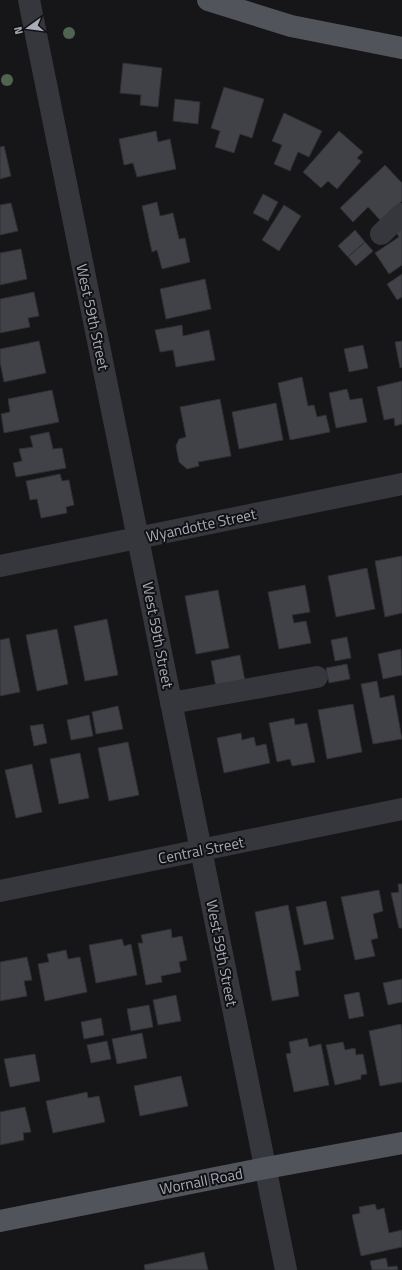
<svg xmlns="http://www.w3.org/2000/svg" width="402" height="1270" viewBox="0 0 402 1270" font-family="'Titillium Web',sans-serif">
	<style>
		.building { fill: #414248; stroke: #2f2f34 }
		.lines { fill: none; stroke-linecap: round; stroke-linejoin: round }
		.minor { stroke: #36373d; stroke-width: 22 }
		.major { stroke: #52545c; stroke-width: 22 }
		.tree { fill: #4f6451 }
		.labels { text-anchor: middle; dominant-baseline: central; stroke-width: 4; stroke-linejoin: round; paint-order: stroke }
		.street-label { font-size: 15px; fill: #a7acb8; stroke: #111113 }
	</style>
	<rect width="100%" height="100%" fill="#161618"/>
	<path class="building" d="M123 63 162 68 158 107 140 105 141 95 120 93Z
		M224 87 264 99 252 138 240 134 234 153 215 147 220 131 211 128Z
		M175 99 200 102 198 124 173 121Z
		M284 113 322 131 309 157 298 152 290 171 274 164 282 145 272 141Z
		M156 131 158 142 170 139 176 169 137 177 133 163 124 165 119 139Z
		M339 131 363 152 357 158 361 161 337 189 328 181 321 188 303 172Z
		M4 146 11 176 0 179V147Z
		M385 165 402 183V201L381 221 368 207 353 222 340 208Z
		M263 194 278 202 268 221 253 213Z
		M157 202 160 216 173 213 179 239 185 238 190 262 162 269 157 250 152 252 142 206Z
		M11 203 18 231 0 235V205Z
		M284 205 301 216 279 251 262 240Z
		M402 224V265L389 274 375 253 399 237 394 229Z
		M355 230 365 242 348 257 338 246Z
		M365 242 373 251 356 266 348 257Z
		M21 249 27 279 0 285V253Z
		M402 274V297L397 300 387 284Z
		M205 279 211 309 166 319 160 289Z
		M34 292 39 316 28 318 30 327 0 333V299Z
		M182 325 183 336 209 330 215 360 176 367 173 350 160 352 155 330Z
		M39 341 46 373 4 382 0 362V349Z
		M402 341V367L400 368 395 342Z
		M363 345 368 368 349 372 344 349Z
		M302 377 308 406 314 405 317 417 326 415 330 432 290 440 278 383Z
		M402 381V424L395 426 394 418 384 420 377 387Z
		M347 389 350 400 362 398 367 422 336 428 329 393Z
		M52 390 59 422 4 433 1 414 10 412 8 399Z
		M220 399 231 456 198 462 199 466 187 469 179 462 176 446 179 439 186 437 180 407Z
		M276 403 283 440 239 449 232 412Z
		M49 432 53 449 62 448 66 468 16 477 13 463 22 461 19 449 33 447 30 436Z
		M60 474 62 481 69 480 74 505 66 507 67 513 41 518 37 499 30 500 26 481Z
		M402 556V613L385 617 375 561Z
		M367 568 375 609 336 617 328 576Z
		M305 585 310 612 292 615 294 623 306 621 311 643 279 649 268 592Z
		M218 590 229 648 196 654 185 596Z
		M107 619 118 675 85 681 74 626Z
		M57 629 68 684 37 691 26 635Z
		M347 637 351 658 335 661 331 640Z
		M9 638 20 692 0 696V640Z
		M401 649 402 675 383 679 378 654Z
		M240 655 245 681 216 687 211 661Z
		M347 664 350 679 329 683 326 668Z
		M377 681 380 698 394 695 402 739 373 744 361 684Z
		M353 704 362 752 327 759 318 710Z
		M118 706 123 729 96 734 92 712Z
		M89 715 93 736 71 740 67 720Z
		M294 718 295 725 307 723 315 762 292 766 290 759 277 762 269 723Z
		M43 724 47 743 34 746 30 726Z
		M241 733 242 740 254 737 256 746 266 744 270 763 224 773 217 738Z
		M128 742 139 795 109 801 98 748Z
		M80 753 89 798 59 804 50 759Z
		M32 764 42 812 16 818 5 770Z
		M398 884H402V928H399L391 893 399 892Z
		M379 890 383 911 373 914 378 938 371 940 375 956 355 960 341 897Z
		M326 901 334 939 304 945 296 907Z
		M288 905 301 970 295 971 299 996 272 1001 255 912Z
		M171 929 172 938 182 936 187 960 179 962 181 972 161 976 162 982 146 985 138 943H143L141 935Z
		M122 939 124 946 131 944 137 975 96 983 89 945Z
		M66 950 68 959 80 957 87 992 45 1001 38 964 49 962 47 954Z
		M27 957 32 980 24 981 27 996 0 1001V962Z
		M402 979V1002L388 1005 383 983Z
		M359 992 364 1016 349 1019 344 995Z
		M176 995 181 1021 158 1025 153 1000Z
		M149 1005 153 1027 131 1031 127 1009Z
		M101 1018 104 1035 84 1039 81 1022Z
		M401 1024 402 1030V1082L380 1086 369 1031Z
		M142 1033 147 1058 117 1064 112 1039Z
		M307 1038 309 1047 321 1044 329 1085 294 1092 286 1054 291 1053 289 1042Z
		M107 1041 111 1059 91 1063 87 1045Z
		M343 1042 345 1050 355 1048 356 1055 363 1054 367 1074 361 1075V1079L335 1085 326 1045Z
		M35 1054 40 1081 10 1087 4 1059Z
		M181 1076 188 1106 140 1116 134 1086Z
		M87 1092 88 1098 99 1096 105 1122 53 1133 46 1101Z
		M25 1107 31 1132 23 1133 24 1140 0 1145V1112Z
		M375 1204 377 1210 384 1208 389 1233 402 1230V1247L361 1256 352 1215 360 1213 359 1207Z
		M204 1252 208 1270H145L144 1265Z
		M386 1258 388 1267 397 1266 398 1270H372L370 1261Z"/>
	<g class="lines">
		<path class="minor" d="M29 0 286 1270
			M381 234 402 214
			M0 566 402 484
			M171 703 317 677
			M0 891 402 809"/>
		<path class="major" d="M208 0 291 26 402 48
			M0 1221 266 1168 402 1143"/>
	</g>
	<g class="tree">
		<circle cx="69" cy="33" r="6"/>
		<circle cx="7" cy="80" r="6"/>
	</g>
	<g class="labels">
		<g class="street-label">
			<text transform="translate(93 317) rotate(78)">West 59th Street</text>
			<text transform="translate(201 525) rotate(-12)">Wyandotte Street</text>
			<text transform="translate(158 635) rotate(79)">West 59th Street</text>
			<text transform="translate(201 850) rotate(-11)">Central Street</text>
			<text transform="translate(222 953) rotate(79)">West 59th Street</text>
			<text transform="translate(201 1181) rotate(-11)">Wornall Road</text>
		</g>
	</g>
	<g transform="translate(28 28) rotate(256)" stroke="#111113" stroke-width="3" paint-order="stroke">
	<path d="M0-3L7 15L0 10L-7 15Z" fill="#a7acb8"/>
	<text y="-6" font-size="11" font-weight="bold" text-anchor="middle" fill="#a7acb8">N</text>
	</g>
</svg>
